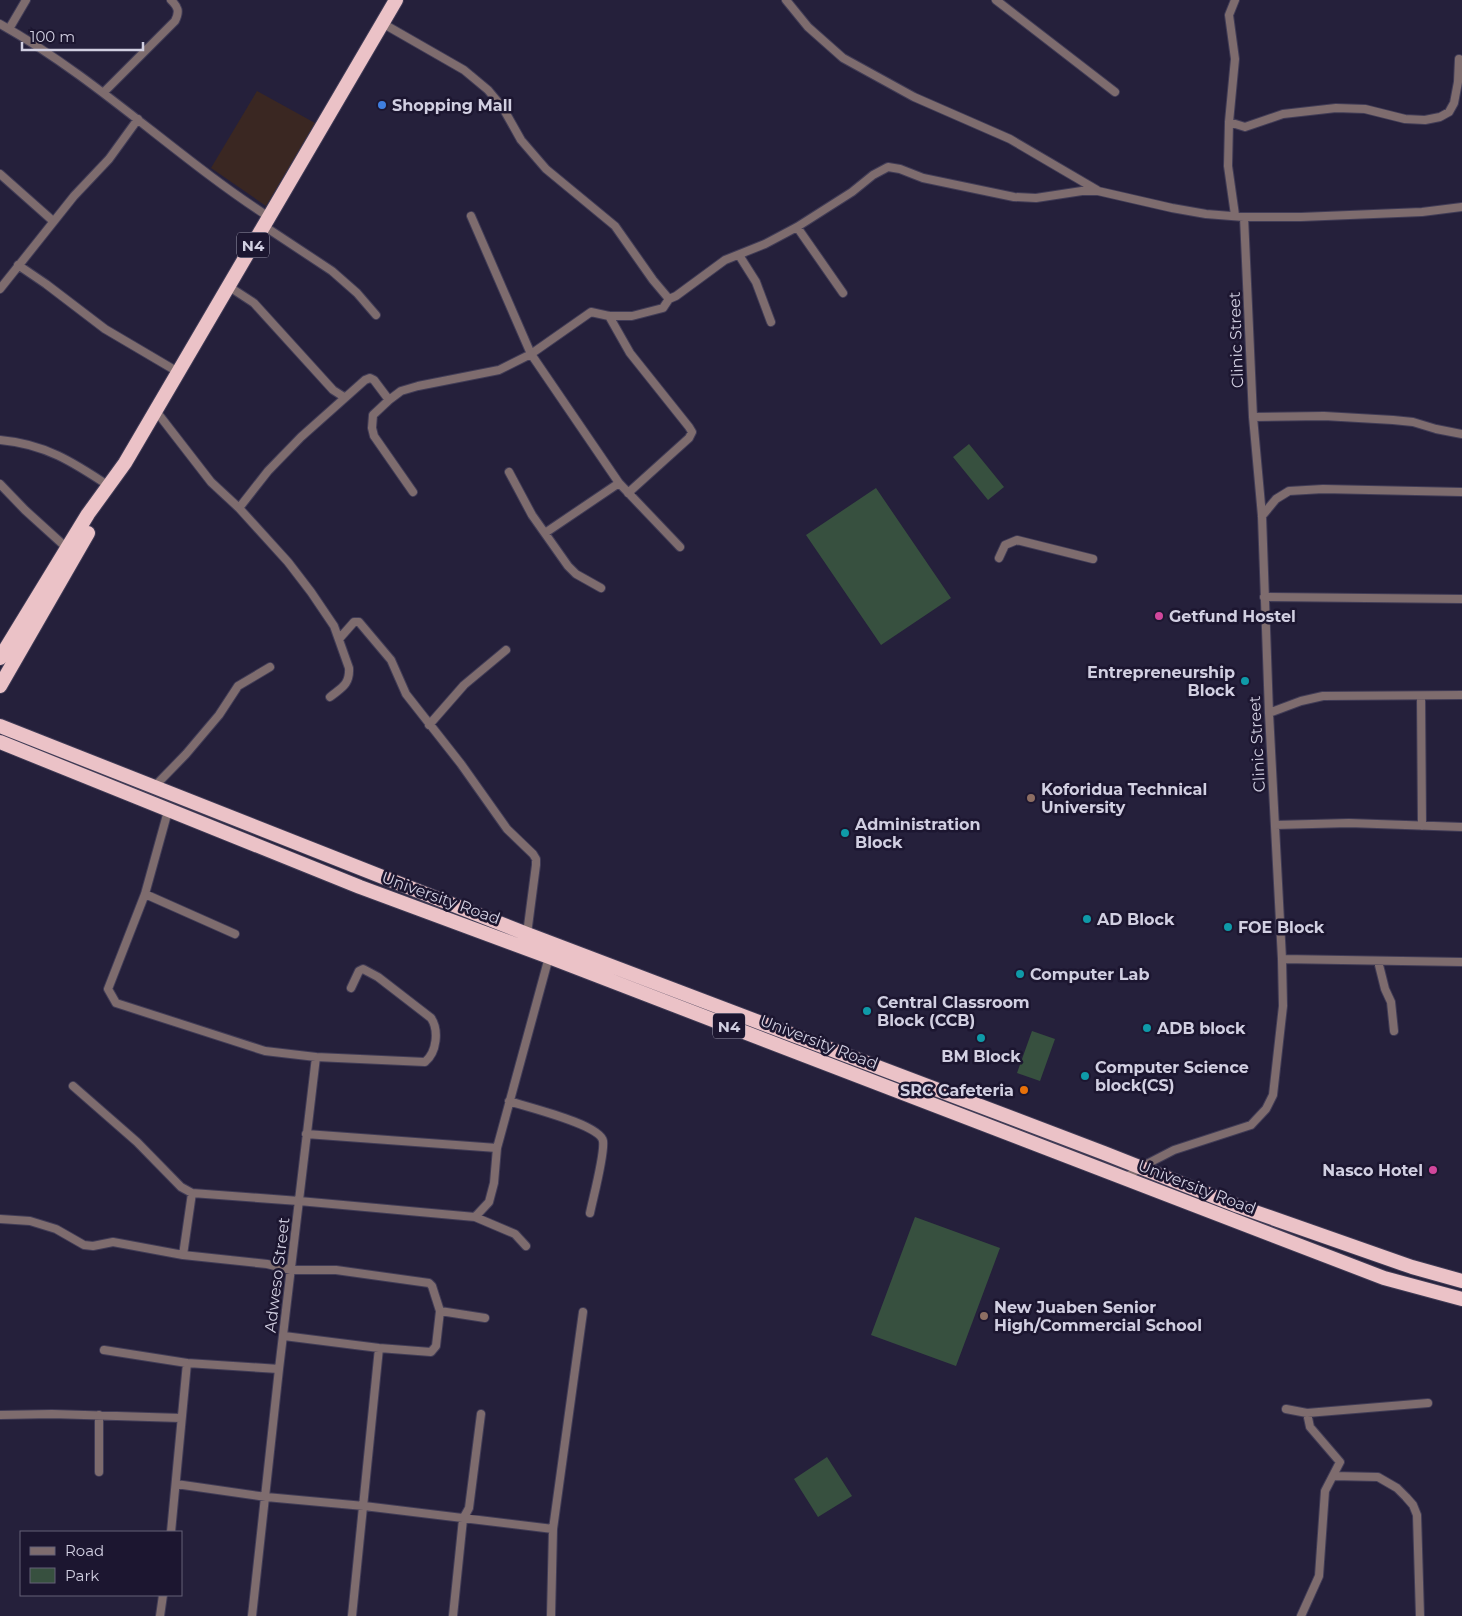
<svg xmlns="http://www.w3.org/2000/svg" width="1462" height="1616" viewBox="0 0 1462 1616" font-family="Montserrat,sans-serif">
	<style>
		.commercial { fill: #3a2722 }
		.green { fill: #37503f }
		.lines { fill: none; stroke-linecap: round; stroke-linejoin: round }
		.minor-casing { stroke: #413c56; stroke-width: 10 }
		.trunk-casing { stroke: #413c56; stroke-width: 16 }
		.minor { stroke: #7e6c6e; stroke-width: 8 }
		.trunk { stroke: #ebc2c7; stroke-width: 14 }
		.shop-dot { fill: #3f7fe0; stroke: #1c1630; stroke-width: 2 }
		.hotel-dot { fill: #d1479c; stroke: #1c1630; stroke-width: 2 }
		.culture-dot { fill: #0f9aa8; stroke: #1c1630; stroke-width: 2 }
		.education-dot { fill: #8d6e63; stroke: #1c1630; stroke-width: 2 }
		.food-dot { fill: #e8710a; stroke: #1c1630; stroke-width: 2 }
		.labels { text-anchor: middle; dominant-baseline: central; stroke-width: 5; stroke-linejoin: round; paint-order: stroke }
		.shield { fill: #1c1630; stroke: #9b98ac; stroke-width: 1 }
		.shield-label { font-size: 15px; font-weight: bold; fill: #d1cfe1 }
		.poi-label { font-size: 16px; font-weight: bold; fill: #d1cfe1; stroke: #1c1630; text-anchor: start }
		.street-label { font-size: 16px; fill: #d1cfe1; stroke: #1c1630 }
	</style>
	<rect width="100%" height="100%" fill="#25203b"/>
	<path class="commercial" d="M257 91 315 123 266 206 211 168Z"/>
	<path class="green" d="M969 444 1004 487 988 500 953 457Z
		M876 488 951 598 881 645 806 535Z
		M1032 1031 1055 1039 1040 1081 1017 1073Z
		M915 1217 1000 1248 956 1366 871 1335Z
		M827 1457 852 1496 818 1517 794 1479Z"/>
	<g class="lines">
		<defs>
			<path id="minor" d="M786 0 808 27 843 58 914 97 1010 139 1097 190
				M996 0 1115 92
				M1235 0 1229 15 1235 59 1229 122 1245 127 1283 114 1336 108 1365 109 1405 119 1425 120 1440 117 1449 112 1454 103 1458 82 1459 59
				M382 23 464 70 488 90 503 108 521 140 546 169 615 226 653 280 669 299 676 296 725 260 765 244 797 227 852 192 873 175 888 167 900 169 923 178 1014 197 1036 198 1082 191H1098L1172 208 1206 214 1244 217H1301L1422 212 1462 207
				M0 24C97 78 176 157 269 217
				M9 29 26 0
				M104 92 175 21C180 11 178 7 171 0
				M1229 122 1228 166 1235 215
				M0 174 53 221
				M471 216 531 354 619 483 680 547
				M264 226 332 271 357 293 376 315
				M797 227 843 293
				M739 255 756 282 771 322
				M18 265 46 284 105 329 178 372
				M228 286 254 303 333 390 344 397
				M0 289 74 196 109 159 138 119
				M609 316 630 353 689 427 692 432 689 438 628 493
				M156 411 211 482 239 508 288 562 311 592 334 626 349 668C350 685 341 688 330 697
				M1253 417 1324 416 1393 420 1413 422 1436 429 1462 434
				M0 440C45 444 73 462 109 486
				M509 472 532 515 568 566 576 574 601 588
				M0 484 25 510 68 549
				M413 492 374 436 372 428 373 415 389 400 401 391 418 386 499 370 531 354 591 312 609 316H632L663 308 669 299
				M239 508 268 471 301 437 365 380 370 378 374 380 389 400
				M1262 516 1276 499 1289 491 1323 489 1462 492
				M545 533 619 483
				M999 558 1005 545 1017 540 1093 559
				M1264 597 1462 599
				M339 639 354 622H359L391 660 406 694 461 764 507 829 533 854 536 859V865L527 934
				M1421 696 1422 826
				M1269 713 1301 701 1323 696 1462 695
				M429 725 464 685 506 650
				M153 788 186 754 219 715 238 686 270 667
				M168 811 145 894 108 989 116 1003 265 1051 316 1057 425 1062C437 1052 439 1030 431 1018L378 977 363 969 359 971 351 988
				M1275 825 1349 823 1462 827
				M145 894 235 934
				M1282 959 1462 962
				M1378 961 1385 989 1391 1002 1394 1031
				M73 1086 137 1142 181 1187 192 1193 183 1255
				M509 1101C526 1107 600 1124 603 1141 605 1154 593 1198 590 1213
				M497 1148 549 957
				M1125 1178 1141 1167 1174 1150 1251 1125 1266 1109 1273 1095 1283 1006 1282 959 1269 713 1262 516 1253 417 1244 217
				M192 1193 299 1201 475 1217 489 1202 494 1183 497 1148 306 1134
				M475 1217 515 1234 526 1246
				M0 1219 30 1221 56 1229 84 1245 93 1246 113 1242 183 1255 267 1264 291 1270H336L429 1283 432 1286 440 1311 436 1346 431 1352 379 1348 284 1336
				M440 1311 485 1318
				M104 1350 187 1363
				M1286 1409 1307 1413 1428 1403
				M0 1415 52 1414 181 1418
				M99 1472V1415
				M1333 1476 1378 1477 1397 1488 1406 1497 1413 1505 1417 1515 1420 1616
				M176 1484 266 1497 364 1506 553 1529
				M171 1532 187 1363 279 1369
				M160 1616 163 1595
				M252 1616 279 1369 316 1057
				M352 1616 379 1348
				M453 1616 463 1519 469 1508 481 1414
				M551 1616 553 1529 583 1312
				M1301 1616 1319 1576 1325 1491 1340 1462 1310 1427 1307 1413"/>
			<path id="trunk" d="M0 658 88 514 125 463 396 0
				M0 686 88 533
				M0 726 527 934 1104 1153 1238 1206 1412 1267 1462 1281
				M0 742 360 887 549 957 1384 1278 1462 1299"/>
		</defs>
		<use href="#minor" class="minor-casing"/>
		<use href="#trunk" class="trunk-casing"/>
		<use href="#minor" class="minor"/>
		<use href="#trunk" class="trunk"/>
	</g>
	<circle class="shop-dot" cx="382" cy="105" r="5"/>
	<g class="hotel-dot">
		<circle cx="1159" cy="616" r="5"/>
		<circle cx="1433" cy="1170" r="5"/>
	</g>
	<g class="culture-dot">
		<circle cx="1245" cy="681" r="5"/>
		<circle cx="845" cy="833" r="5"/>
		<circle cx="1087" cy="919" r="5"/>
		<circle cx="1228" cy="927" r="5"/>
		<circle cx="1020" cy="974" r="5"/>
		<circle cx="867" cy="1011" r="5"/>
		<circle cx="1147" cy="1028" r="5"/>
		<circle cx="981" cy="1038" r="5"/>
		<circle cx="1085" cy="1076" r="5"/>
	</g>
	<g class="education-dot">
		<circle cx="1031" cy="798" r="5"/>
		<circle cx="984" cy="1316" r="5"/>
	</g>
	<circle class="food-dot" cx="1024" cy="1090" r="5"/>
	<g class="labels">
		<g class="shield">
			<rect x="237" y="232.5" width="32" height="25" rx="4"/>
			<rect x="713" y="1013.5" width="32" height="25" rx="4"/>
		</g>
		<g class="shield-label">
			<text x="253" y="245">N4</text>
			<text x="729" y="1026">N4</text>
		</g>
		<g class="poi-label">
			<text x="392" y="105">Shopping Mall</text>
			<text x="1169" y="616">Getfund Hostel</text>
			<text x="1235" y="672" text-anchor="end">Entrepreneurship<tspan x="1235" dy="18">Block</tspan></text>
			<text x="1041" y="789">Koforidua Technical<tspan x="1041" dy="18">University</tspan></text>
			<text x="855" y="824">Administration<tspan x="855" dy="18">Block</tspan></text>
			<text x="1097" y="919">AD Block</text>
			<text x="1238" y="927">FOE Block</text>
			<text x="1030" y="974">Computer Lab</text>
			<text x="877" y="1002">Central Classroom<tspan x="877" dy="18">Block (CCB)</tspan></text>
			<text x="1157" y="1028">ADB block</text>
			<text x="981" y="1056" text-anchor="middle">BM Block</text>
			<text x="1095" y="1067">Computer Science<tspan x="1095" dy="18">block(CS)</tspan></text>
			<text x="1014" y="1090" text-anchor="end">SRC Cafeteria</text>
			<text x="1423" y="1170" text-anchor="end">Nasco Hotel</text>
			<text x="994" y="1307">New Juaben Senior<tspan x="994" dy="18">High/Commercial School</tspan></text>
		</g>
		<g class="street-label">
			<text transform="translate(1236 340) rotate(-92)">Clinic Street</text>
			<text transform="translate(1257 744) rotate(-93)">Clinic Street</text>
			<text transform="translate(441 898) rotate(20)">University Road</text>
			<text transform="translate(819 1042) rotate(21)">University Road</text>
			<text transform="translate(1197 1187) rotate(21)">University Road</text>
			<text transform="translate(277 1275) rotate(-83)">Adweso Street</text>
		</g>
	</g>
	<rect x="20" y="1531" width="162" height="65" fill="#1c1630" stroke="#646077"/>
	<rect x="30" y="1547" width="25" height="8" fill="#7e6c6e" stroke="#646077"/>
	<text x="65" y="1556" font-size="15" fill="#d1cfe1">Road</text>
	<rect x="30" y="1568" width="25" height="15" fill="#37503f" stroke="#646077"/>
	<text x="65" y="1581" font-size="15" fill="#d1cfe1">Park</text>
	<path d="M22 42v8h121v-8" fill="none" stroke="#d1cfe1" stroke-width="2.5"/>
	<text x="30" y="42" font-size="15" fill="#d1cfe1" stroke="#1c1630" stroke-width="4" paint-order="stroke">100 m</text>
</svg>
